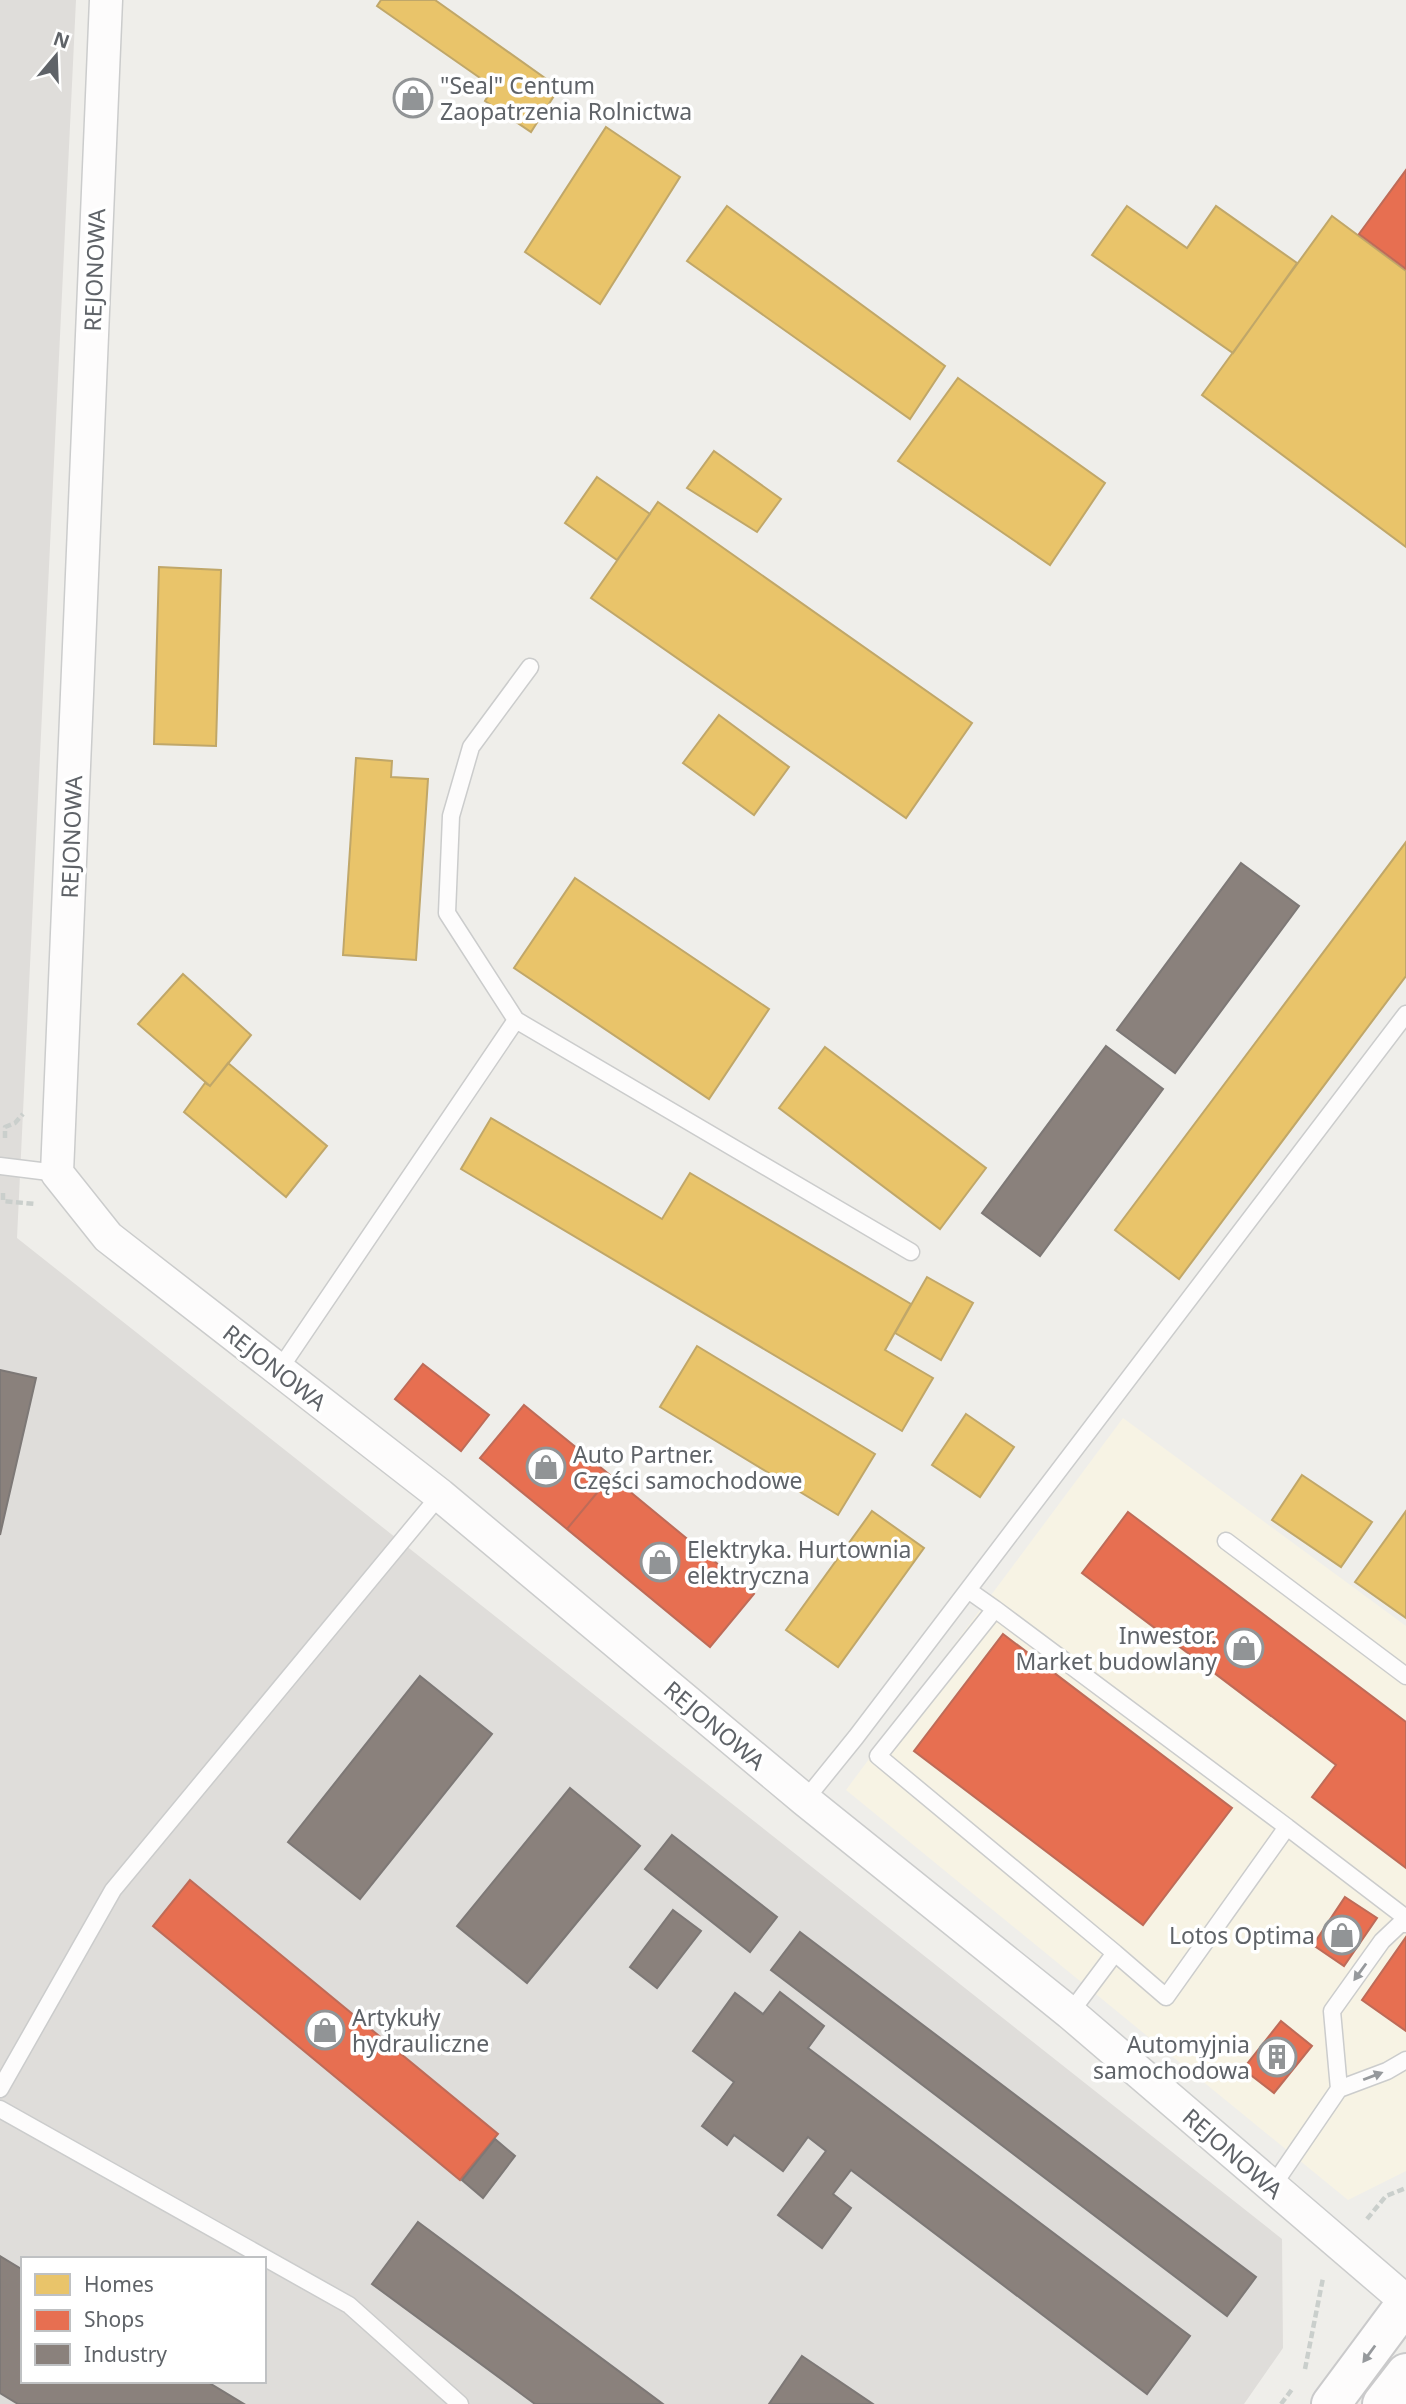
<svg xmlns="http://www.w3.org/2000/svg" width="1406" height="2404" viewBox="0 0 1406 2404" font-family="'Noto Sans',sans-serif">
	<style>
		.commercial { fill: #f7f3e4 }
		.industrial { fill: #dfddda; fill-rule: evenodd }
		.homes { fill: #e9c46a; stroke: #c0a769; stroke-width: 2 }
		.shops { fill: #e76f51; stroke: #be6b58; stroke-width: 2 }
		.industry { fill: #8a817c; stroke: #7d7876; stroke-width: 2 }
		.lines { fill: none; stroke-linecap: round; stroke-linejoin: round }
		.lane-casing { stroke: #cbcccc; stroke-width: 19 }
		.street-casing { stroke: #cbcccc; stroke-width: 35 }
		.secondary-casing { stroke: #cacacb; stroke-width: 42 }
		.path { stroke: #cacfcc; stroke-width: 4.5; stroke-dasharray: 7 3.5; stroke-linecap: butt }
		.lane { stroke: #fdfcfc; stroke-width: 16 }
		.street { stroke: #fdfcfc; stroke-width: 32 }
		.secondary { stroke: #fdfcfc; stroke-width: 38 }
		.oneway { fill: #96999c }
		.labels { text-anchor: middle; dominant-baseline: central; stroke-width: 7; stroke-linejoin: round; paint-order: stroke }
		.poi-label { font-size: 23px; fill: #5f6368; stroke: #fff; text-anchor: start }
		.street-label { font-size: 23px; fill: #5f6368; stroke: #fff }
	</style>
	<rect width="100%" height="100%" fill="#efeeea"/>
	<path class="commercial" d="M1123 1418 1406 1626V2171L1348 2200 846 1790Z"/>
	<path class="industrial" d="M0 0H76L17 1238 1282 2239 1283 2348 1244 2404H0ZM23 2259H264V2381H23Z"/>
	<path class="homes" d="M381 0H435L559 88 531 132 485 101 493 87 377 6Z
		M606 127 680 177 600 304 525 252Z
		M727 206 945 366 910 419 687 261Z
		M1127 206 1187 248 1216 206 1297 263 1233 353 1092 255Z
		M1332 216 1406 271V547L1202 395Z
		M958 378 1105 483 1050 565 898 461Z
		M714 451 781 499 757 532 687 488Z
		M597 477 650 514 617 560 565 523Z
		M658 502 972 723 906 818 591 598Z
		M159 567 221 570 216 746 154 744Z
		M719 715 789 767 754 815 683 763Z
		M356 758 392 761 391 777 428 779 416 960 343 955Z
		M1406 842V976L1179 1279 1115 1230Z
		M575 878 769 1009 709 1099 514 968Z
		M183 974 251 1035 210 1086 138 1024Z
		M825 1047 986 1168 940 1229 779 1108Z
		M228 1063 327 1146 286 1197 184 1112 205 1083 210 1086Z
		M491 1118 662 1219 690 1173 911 1304 885 1350 933 1378 902 1431 461 1169Z
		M927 1277 973 1303 941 1360 895 1333Z
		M697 1346 875 1454 838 1515 660 1407Z
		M966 1414 1014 1447 980 1497 932 1465Z
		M1302 1475 1372 1522 1341 1567 1272 1520Z
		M872 1511 924 1548 838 1667 786 1630Z
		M1406 1511V1618L1355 1582Z"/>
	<path class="shops" d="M1406 170V269L1359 234Z
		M423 1364 489 1415 461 1451 395 1399Z
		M524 1405 611 1476 567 1529 480 1458Z
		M611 1476 754 1594 710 1647 567 1529Z
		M1128 1512 1406 1722V1868L1312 1797 1336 1765 1082 1573Z
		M1003 1634 1232 1808 1143 1925 914 1751Z
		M190 1880 498 2134 460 2180 153 1926Z
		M1345 1897 1377 1918 1344 1966 1313 1945Z
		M1406 1937V2031L1362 2000Z
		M1281 2021 1312 2046 1274 2093 1243 2069Z"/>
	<path class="industry" d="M1241 863 1299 906 1175 1073 1117 1030Z
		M1106 1046 1163 1089 1040 1256 982 1213Z
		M0 1370 36 1378 0 1535Z
		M420 1676 492 1734 360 1899 288 1842Z
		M570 1788 640 1846 527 1983 457 1926Z
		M672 1835 777 1917 750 1952 645 1869Z
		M673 1910 701 1931 657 1988 630 1967Z
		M800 1932 1256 2277 1227 2316 771 1970Z
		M780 1992 824 2026 808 2048 1190 2336 1147 2394 851 2170 833 2194 851 2208 822 2248 778 2215 826 2151 808 2137 783 2171 734 2135 727 2145 702 2126 734 2082 693 2051 735 1993 763 2014Z
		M495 2139 515 2156 483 2198 462 2180Z
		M418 2222 663 2404H535L372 2284Z
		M0 2256 23 2270V2381H206L244 2404H18L0 2393Z
		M802 2356 873 2404H769Z"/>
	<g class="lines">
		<defs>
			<path id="lane" d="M516 1020 911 1252
				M0 1166 57 1173
				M279 1370 516 1020 447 913 451 816 471 747 530 667
				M1226 1541 1406 1676
				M968 1590 995 1609 878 1756 1115 1953
				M995 1609 1287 1827
				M805 1800 856 1737 1406 1014
				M1070 2013 1115 1953 1166 1997 1287 1827 1406 1918
				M0 2089 113 1890 440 1495
				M1339 2089 1332 2011 1382 1941 1400 1924H1406
				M0 2109 349 2305 460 2404
				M1272 2187 1339 2089 1387 2071 1406 2060"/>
			<path id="street" d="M106 0 57 1173 108 1237 440 1495 805 1800 1070 2013 1406 2301"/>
			<path id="secondary" d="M1331 2404 1406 2303
				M1382 2404 1406 2373"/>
		</defs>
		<use href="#lane" class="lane-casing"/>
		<use href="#street" class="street-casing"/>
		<use href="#secondary" class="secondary-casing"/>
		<path class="path" d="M5 1138V1127L15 1123 23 1114
			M3 1193V1201L35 1204
			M1367 2219 1386 2196 1406 2188
			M1305 2369 1323 2278
			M1281 2404 1293 2388"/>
		<use href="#lane" class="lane"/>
		<use href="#street" class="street"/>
		<use href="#secondary" class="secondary"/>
	</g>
	<defs><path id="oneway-solid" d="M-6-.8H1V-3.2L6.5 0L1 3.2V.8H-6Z" transform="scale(1.75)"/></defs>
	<g class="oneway">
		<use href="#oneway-solid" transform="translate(1360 1972) rotate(126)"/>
		<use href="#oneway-solid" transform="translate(1373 2076) rotate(-21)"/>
		<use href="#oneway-solid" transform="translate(1369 2354) rotate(126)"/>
	</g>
	<defs>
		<symbol id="shop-ring" viewBox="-11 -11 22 22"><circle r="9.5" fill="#fff" stroke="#919496" stroke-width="1.5"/><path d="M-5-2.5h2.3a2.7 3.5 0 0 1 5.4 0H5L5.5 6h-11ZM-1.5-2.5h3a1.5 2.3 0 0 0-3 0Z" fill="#919496"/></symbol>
		<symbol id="building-ring" viewBox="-11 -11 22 22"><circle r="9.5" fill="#fff" stroke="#919496" stroke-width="1.5"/><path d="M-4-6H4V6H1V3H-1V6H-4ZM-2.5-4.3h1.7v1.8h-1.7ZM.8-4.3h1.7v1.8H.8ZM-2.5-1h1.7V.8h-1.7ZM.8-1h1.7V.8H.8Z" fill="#919496"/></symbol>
	</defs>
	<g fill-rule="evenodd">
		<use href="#shop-ring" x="391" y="76" width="44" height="44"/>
		<use href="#shop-ring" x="524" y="1445" width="44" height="44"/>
		<use href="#shop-ring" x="638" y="1540" width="44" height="44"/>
		<use href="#shop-ring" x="1222" y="1626" width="44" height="44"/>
		<use href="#shop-ring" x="1320" y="1913" width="44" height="44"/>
		<use href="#shop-ring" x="303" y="2008" width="44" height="44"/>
		<use href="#building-ring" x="1255" y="2035" width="44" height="44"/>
	</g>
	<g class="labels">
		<g class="poi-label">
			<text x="440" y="85">"Seal" Centum<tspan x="440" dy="26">Zaopatrzenia Rolnictwa</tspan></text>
			<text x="573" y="1454">Auto Partner.<tspan x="573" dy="26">Części samochodowe</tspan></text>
			<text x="687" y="1549">Elektryka. Hurtownia<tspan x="687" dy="26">elektryczna</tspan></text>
			<text x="1217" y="1635" text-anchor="end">Inwestor.<tspan x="1217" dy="26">Market budowlany</tspan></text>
			<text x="1315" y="1935" text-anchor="end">Lotos Optima</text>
			<text x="352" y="2017">Artykuły<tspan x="352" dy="26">hydrauliczne</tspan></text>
			<text x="1250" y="2044" text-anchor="end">Automyjnia<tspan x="1250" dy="26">samochodowa</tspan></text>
		</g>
		<g class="street-label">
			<text transform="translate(94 270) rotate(-88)">REJONOWA</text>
			<text transform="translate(71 837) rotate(-88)">REJONOWA</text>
			<text transform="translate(275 1367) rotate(38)">REJONOWA</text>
			<text transform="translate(715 1725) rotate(40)">REJONOWA</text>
			<text transform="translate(1233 2153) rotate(41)">REJONOWA</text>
		</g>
	</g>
	<rect x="21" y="2257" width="245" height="126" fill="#ffffff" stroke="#bfc1c3" stroke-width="2"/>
	<rect x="35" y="2274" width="35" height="21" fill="#e9c46a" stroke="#bfc1c3" stroke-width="2"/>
	<text x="84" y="2292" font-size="21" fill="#5f6368">Homes</text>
	<rect x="35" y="2310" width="35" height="21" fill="#e76f51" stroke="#bfc1c3" stroke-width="2"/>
	<text x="84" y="2327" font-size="21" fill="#5f6368">Shops</text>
	<rect x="35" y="2344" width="35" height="21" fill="#8a817c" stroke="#bfc1c3" stroke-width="2"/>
	<text x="84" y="2362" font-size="21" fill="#5f6368">Industry</text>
	<g transform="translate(56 56) rotate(19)" stroke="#ffffff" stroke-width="5" paint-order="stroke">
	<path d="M0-5L12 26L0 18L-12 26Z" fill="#5f6368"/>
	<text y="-10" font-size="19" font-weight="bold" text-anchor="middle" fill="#5f6368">N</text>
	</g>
</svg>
